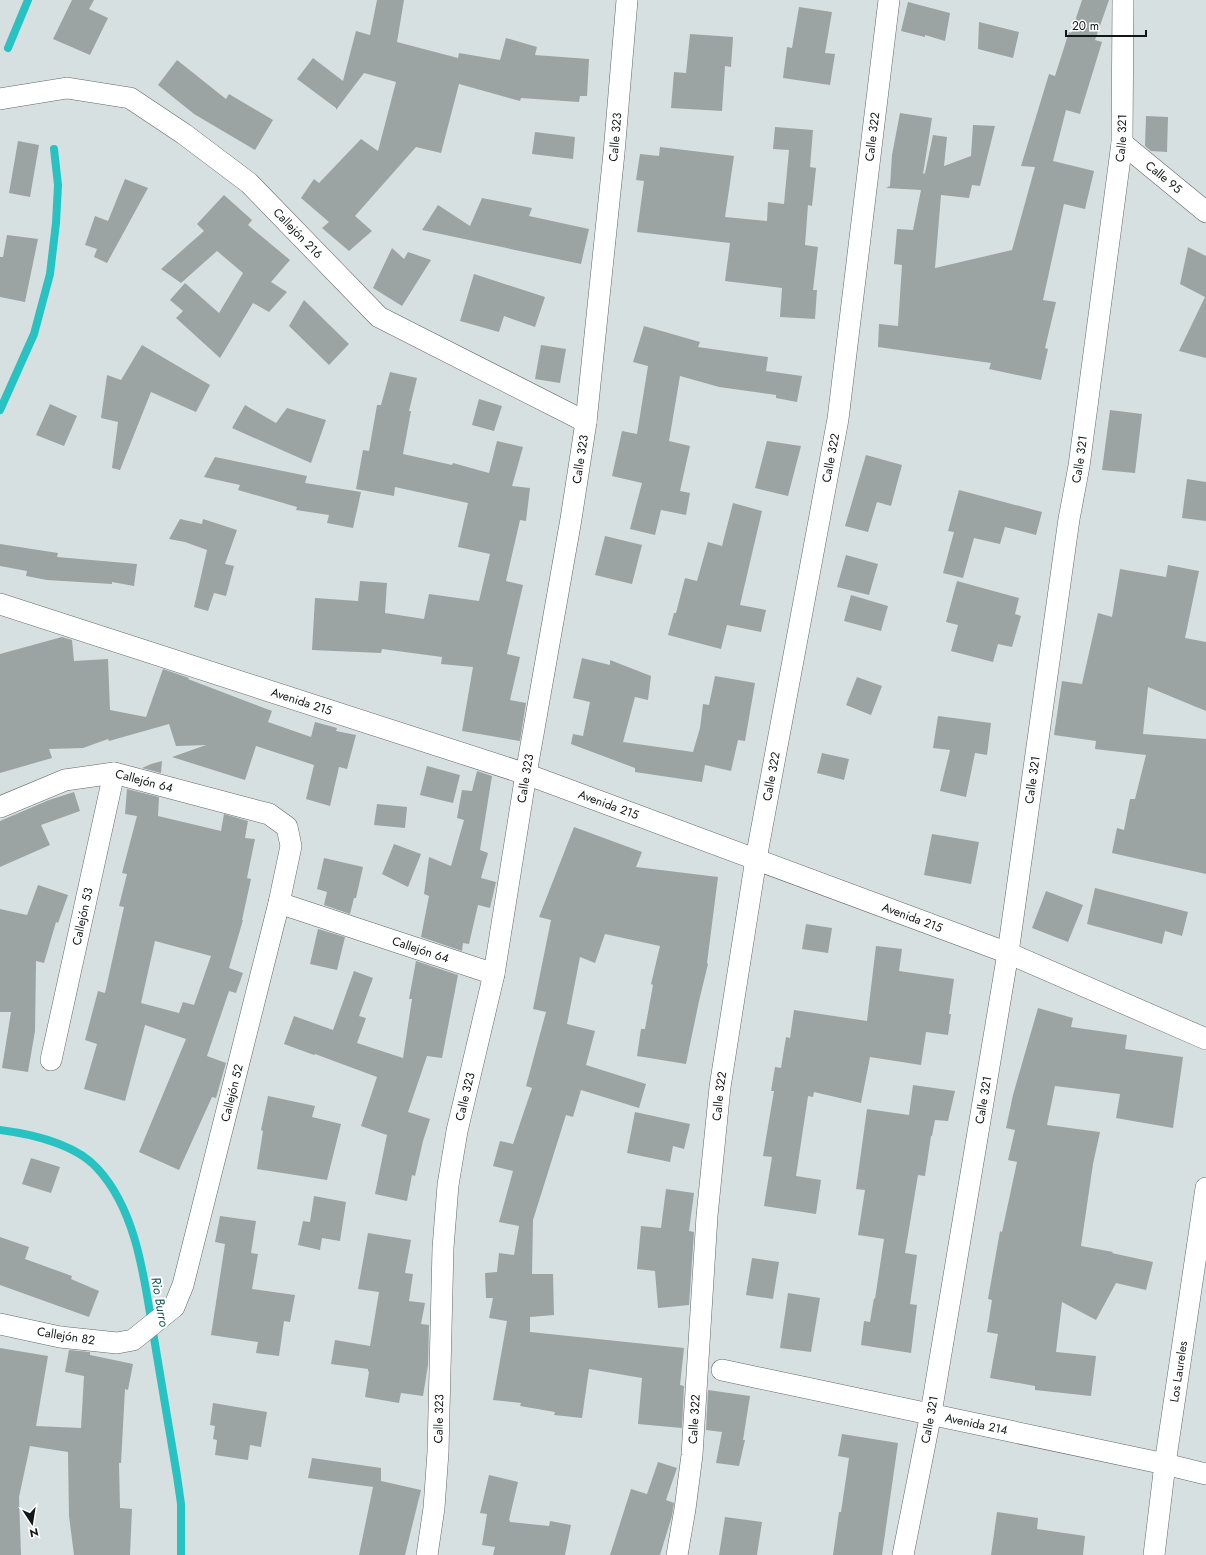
<svg xmlns="http://www.w3.org/2000/svg" width="1206" height="1555" viewBox="0 0 1206 1555" font-family="Jost,sans-serif">
	<style>
		.lines { fill: none; stroke-linecap: round; stroke-linejoin: round }
		.stream { stroke: #28c2c3; stroke-width: 8 }
		.building { fill: #9ba3a3; fill-rule: evenodd }
		.street-casing { stroke: #606868; stroke-width: 22 }
		.street { stroke: #fff; stroke-width: 21 }
		.labels { text-anchor: middle; dominant-baseline: central; stroke-width: 4; stroke-linejoin: round; paint-order: stroke }
		.street-label { font-size: 12px; fill: #131616; stroke: #fff }
		.water-label { font-size: 13px; font-style: italic; fill: #155252; stroke: #fff }
	</style>
	<rect width="100%" height="100%" fill="#d7e0e0"/>
	<g class="lines">
		<path class="stream" d="M8 48 28 0
			M0 410 34 334 50 274 56 223 58 185 54 149
			M0 1130C31 1134 75 1144 97 1168 139 1213 145 1286 155 1344 162 1388 170 1432 177 1476L181 1504V1555"/>
	</g>
	<path class="building" d="M72 0H94L89 9 108 18 90 55 53 39Z
		M377 0H404L397 42 458 58 459 53 500 60 506 38 537 47 535 55 589 59 587 96H580L579 102 521 98 520 101 459 84 441 153 416 147 355 216 372 231 349 251 322 228 329 222 301 198 314 179 319 183 361 139 378 151 396 82 364 73 336 110V108L297 79 313 58 343 81 356 31 370 35Z
		M1082 0H1109L1095 40 1102 42 1080 114 1066 110 1053 161 1094 171 1085 209 1064 204 1043 300 1056 302 1045 348 1048 349 1041 380 989 369 991 363 878 347 879 324 898 326 902 265 894 264 897 229 913 230 921 190 886 188 890 186 892 155 900 113 932 118 923 174 925 173 933 135 947 137 944 166 971 156 973 125 995 126 980 186 972 185 969 198 941 195 935 268 1012 250 1035 167 1021 166 1049 74 1055 76 1069 32 1071 33Z
		M908 2 950 13 945 41 925 35V37L901 31Z
		M799 7 832 12 825 53 835 54 830 85 783 78 787 47 792 48Z
		M979 22 1019 32 1013 58 978 49Z
		M690 34 733 37 731 67 725 66 722 111 671 108 674 72 686 73Z
		M177 60 226 99 229 94 273 120 255 150 194 114 158 85Z
		M1146 116 1168 117 1167 152 1151 151 1145 146Z
		M775 127 813 130 810 167 816 168 812 206 808 205 805 245 818 247 813 290H817L815 319 780 317 782 288 725 281 730 243 637 232 644 181 636 180 640 154 659 156 660 147 734 156 725 217 767 221 768 202 784 204 789 150 773 149Z
		M535 132 575 137 573 159 532 154Z
		M18 141 39 145 30 197 9 193Z
		M125 179 148 188 107 263 94 257 97 249 85 245 95 216 108 221Z
		M224 195 252 220 248 225 290 260 271 282 287 292 269 312 253 303 220 358 176 318 183 311 170 300 185 283 219 313 243 273 217 251 181 283 161 269 204 231 197 224Z
		M482 198 532 208 529 216 589 229 581 264 422 230 438 205 470 226Z
		M7 235 38 239 25 302 0 297V257H3Z
		M1188 247 1206 256V358L1179 351 1205 297 1180 284Z
		M392 248 404 259 408 252 431 260 402 306 373 288Z
		M474 274 545 297 535 327 504 316 499 332 460 321Z
		M304 300 349 344 329 365 289 326Z
		M644 326 700 342 698 347 768 357 766 371 802 376 797 402 776 398V395L719 387 680 376 669 441 690 446 680 491 690 493 686 515 661 510 655 535 630 529 642 483 612 476 622 431 637 434 648 366 633 362Z
		M142 345 210 385 196 412 151 392 120 470 112 468 118 422 101 418 107 375 121 380Z
		M541 345 566 349 560 383 535 379Z
		M390 372 417 378 409 411H411L403 454 452 465 453 463 489 473 497 441 523 447 512 486 530 488 526 521 520 520 506 581 523 585 507 654 520 657 510 700 526 703 520 741 462 731 473 667 441 664 442 657 382 649 381 653 312 650 315 598 358 601 360 581 387 583 385 613 424 619 429 594 479 601 490 554 458 547 468 503 395 487 394 496 356 489 363 450 369 451 377 405H381Z
		M479 399 502 406 494 431 472 425Z
		M50 404 77 416 64 446 36 435Z
		M245 405 276 423 287 408 326 420 311 463 232 428Z
		M1110 410 1142 414 1135 473 1102 470Z
		M767 441 801 446 788 496 755 488Z
		M866 455 902 465 891 506 877 502 868 532 845 526Z
		M215 457 307 476 305 483 361 492 353 528 327 523 329 515 296 510 297 507 238 490 240 485 204 477Z
		M1187 479 1206 482V521L1182 518Z
		M959 490 1042 512 1036 535 1005 527 1000 544 974 538 963 578 943 573 954 532 948 531Z
		M733 503 762 511 740 605 766 610 761 632 727 625 721 649 668 635 674 613H676L685 578 697 581 708 542 722 546Z
		M180 519 202 524 203 519 237 530 225 564 234 566 226 596 214 593 208 611 194 607 207 550 185 542 169 539Z
		M605 536 642 545 632 584 595 575Z
		M0 544 58 553 57 557 137 564 134 586 112 582V584L47 580 26 576 27 571 0 566Z
		M846 555 878 564 869 595 837 587Z
		M1168 565 1199 571 1185 638 1206 642V711L1148 687 1143 734 1206 739V874L1112 853 1117 828 1124 830 1130 799H1135L1146 755 1095 749 1096 741 1054 735 1062 681 1082 684 1098 613 1112 617 1120 569 1166 577Z
		M957 581 1019 598 1015 614 1021 616 1012 647 998 644 993 662 951 651 958 625 946 622Z
		M851 595 888 606 881 631 844 621Z
		M62 637 72 640 74 661 108 659 110 710 146 717 163 669 189 678 188 679 272 711 268 722 311 737 315 722 337 728 336 731 356 735 347 769 339 767 330 806 306 799 314 765 256 746 245 780 172 757 206 745 176 746 169 724 109 741 108 739 83 748 49 749 52 758 0 773V654Z
		M582 658 610 665V660L651 676 648 700 635 697 623 742 693 752 700 728 703 704 709 705 715 676 755 683 745 741 738 740 731 771 705 765 702 782 635 772V768L571 744 573 734 583 736 590 702 573 698Z
		M857 677 882 686 871 715 846 705Z
		M938 716 991 723 987 755 975 753 966 797 940 791 950 750 933 748Z
		M822 753 849 759 844 780 817 773Z
		M162 761 161 773 142 768 151 764Z
		M427 766 460 775 453 803 420 795Z
		M477 771 492 776 480 850 488 853 481 878 496 882 490 908 478 905 469 944 463 943 462 951 421 937 429 896 424 894 429 857 451 866 464 820 457 818 462 790 472 791Z
		M127 789 159 797 158 816 221 831 224 814 248 821 245 838 255 839 247 878 251 879 242 920H243L229 968 243 973 236 993 229 991 207 1056 226 1063 216 1098 212 1097 179 1170 139 1152 186 1039 145 1025 125 1101 84 1089 97 1044 85 1040 98 991 105 993 124 907 119 906 127 874 122 873 137 816 125 814ZM155 941 211 956 194 1005 183 1002 179 1013 141 1003Z
		M74 792 80 811 41 825 50 845 0 867V821L49 800Z
		M377 804 407 807 405 828 374 825Z
		M574 827 642 852 636 867 718 877 707 963 708 964 699 1001 686 1064 637 1056 641 1029H645L653 985 651 984 660 946 605 934 595 963 580 957 567 1024 595 1031 586 1065 646 1084 639 1108 581 1090 573 1117 566 1115 533 1220 532 1274H553L554 1315 530 1317V1332L684 1348 680 1385 684 1386 682 1428 638 1424 642 1378 589 1369 582 1418 554 1415 555 1412 520 1406 521 1403 493 1400 507 1321 489 1318 493 1298H486L485 1273 497 1272 499 1253 514 1255 519 1226 499 1222 513 1171 493 1166 500 1141 513 1144 532 1088 526 1086 546 1012 533 1009 551 920 539 917Z
		M932 834 979 842 971 884 924 875Z
		M394 844 421 854 408 887 382 874Z
		M324 858 363 867 356 898H354L350 914 324 905 327 892 317 889Z
		M38 885 68 895 58 923 56 922 44 963 36 961 35 1031 28 1072 2 1068 11 1012H0V909L27 915Z
		M1095 888 1188 912 1182 936 1165 931 1162 944 1087 924Z
		M1046 891 1083 905 1068 942 1032 928Z
		M806 924 832 928 828 953 802 949Z
		M318 929 345 937 337 970 310 964Z
		M876 946 902 949 899 971 954 979 949 1014H951L948 1035 926 1032 921 1065 870 1057 861 1103 814 1092 813 1097 808 1096 796 1176 821 1180 816 1214 764 1206 772 1157 763 1156 774 1091H771L775 1067 781 1068 786 1037 790 1038 794 1010 867 1021Z
		M416 961 458 975 442 1058 427 1056 408 1112 430 1119 423 1141 415 1176 412 1175 407 1201 375 1194 387 1135 361 1126 377 1077 315 1054 314 1055 284 1044 294 1016 333 1030 354 971 373 978 359 1016 366 1018 357 1043 403 1058 412 999H409Z
		M1038 1008 1073 1018 1071 1027 1127 1035 1125 1049 1183 1057 1173 1128 1116 1118 1120 1094 1055 1086 1047 1125 1100 1132 1093 1164 1081 1246 1113 1252 1112 1253 1153 1262 1146 1290 1116 1283 1096 1320 1062 1302 1056 1352 1096 1356 1091 1396 1035 1390V1386L990 1378 998 1334 987 1332 992 1300 988 1299 1000 1231 1002 1232 1017 1162 1008 1160 1015 1130 1006 1128 1013 1095Z
		M913 1085 955 1091 948 1121 935 1120 932 1136H931L925 1176 918 1175 905 1253 917 1255 910 1304 917 1305 911 1353 861 1345 864 1321 870 1322 874 1298 875 1299 884 1239 858 1235 865 1190 856 1189 867 1109 909 1115Z
		M268 1096 315 1106 312 1117 341 1124 327 1180 257 1169 263 1131 261 1130Z
		M635 1112 690 1124 684 1149 673 1146 670 1162 627 1153Z
		M31 1158 60 1167 51 1193 22 1184Z
		M666 1189 694 1193 689 1231 694 1232 689 1305 658 1308 655 1271 637 1269 641 1226 661 1228Z
		M314 1196 346 1202 340 1241 322 1238 320 1250 298 1245 303 1221 310 1222Z
		M220 1216 256 1221 251 1253 258 1254 252 1289 295 1295 290 1322 284 1321 279 1356 256 1353 258 1342 211 1335 225 1244 215 1242Z
		M368 1233 411 1240 405 1273 413 1274 409 1301 425 1303 421 1324 429 1325 428 1365 423 1396 401 1393 399 1403 365 1397 369 1372 368 1371V1369L331 1364 335 1340 370 1346 379 1292 358 1289Z
		M0 1237 29 1247 25 1259 72 1276 71 1279 99 1291 89 1317 0 1285Z
		M752 1258 779 1262 773 1299 746 1295Z
		M788 1293 820 1298 811 1352 780 1348Z
		M0 1348 48 1356 36 1426 81 1428 84 1376 65 1372 69 1350 90 1352V1355L133 1364 128 1390 125 1389 121 1463H119L120 1508 132 1509 130 1555H74L69 1516 68 1452 30 1446 19 1497 21 1555H0Z
		M708 1390 750 1396 743 1440H745L739 1466 716 1463 722 1432 706 1430Z
		M213 1403 267 1412 261 1447 250 1445 248 1460 215 1455 217 1440 213 1439 215 1426 210 1425Z
		M842 1434 898 1443 882 1555H833L839 1512H841L849 1458 838 1456Z
		M312 1458 381 1468V1481L421 1490 405 1555H359L373 1487 308 1478Z
		M658 1462 677 1468 666 1500 674 1503 672 1516 660 1555H610L631 1489 647 1494Z
		M489 1475 518 1482 509 1520 510 1521V1522L549 1526 550 1521 571 1525 565 1555H493L495 1547 482 1545 487 1514 480 1513Z
		M997 1512 1038 1518 1037 1529 1085 1536 1083 1555H991Z
		M725 1517 762 1522 757 1555H719Z"/>
	<g class="lines">
		<defs>
			<g id="street">
				<path id="s1" d="M0 99 67 88 130 98 184 134 249 183 379 317 586 422"/>
				<path id="s2" d="M1122 143 1206 212"/>
				<path id="s3" d="M0 604 526 774 1008 953 1206 1039"/>
				<path id="s4" d="M0 807 65 780 114 773 269 814 287 827 291 846 279 903 183 1285 174 1307 133 1340 117 1343 60 1337 0 1324"/>
				<path id="s5" d="M279 903 494 974"/>
				<path id="s6" d="M51 1060 114 773"/>
				<path id="s7" d="M722 1370 1165 1464 1206 1474"/>
				<path id="s8" d="M427 1555 434 1508 438 1452 443 1248 448 1185 457 1131 494 974 526 774 571 519 586 422 614 153 627 0"/>
				<path id="s9" d="M677 1555 685 1509 692 1455 707 1216 720 1087 756 859 838 419 889 0"/>
				<path id="s10" d="M903 1555 931 1413 1008 953 1069 519 1079 466 1122 143 1123 0"/>
				<path id="s11" d="M1154 1555 1165 1464 1206 1188"/>
			</g>
		</defs>
		<use href="#street" class="street-casing"/>
		<use href="#street" class="street"/>
	</g>
	<g class="labels">
		<g class="street-label">
			<text stroke="none"><textPath href="#s9" startOffset="1433">Calle 322</textPath></text>
			<text stroke="none"><textPath href="#s8" startOffset="1433">Calle 323</textPath></text>
			<text stroke="none"><textPath href="#s10" startOffset="1434">Calle 321</textPath></text>
			<text stroke="none"><textPath href="#s2" startOffset="54">Calle 95</textPath></text>
			<text stroke="none"><textPath href="#s1" startOffset="348">Callejón 216</textPath></text>
			<text stroke="none"><textPath href="#s9" startOffset="1109">Calle 322</textPath></text>
			<text stroke="none"><textPath href="#s8" startOffset="1109">Calle 323</textPath></text>
			<text stroke="none"><textPath href="#s10" startOffset="1110">Calle 321</textPath></text>
			<text stroke="none"><textPath href="#s3" startOffset="317">Avenida 215</textPath></text>
			<text stroke="none"><textPath href="#s9" startOffset="785">Calle 322</textPath></text>
			<text stroke="none"><textPath href="#s8" startOffset="785">Calle 323</textPath></text>
			<text stroke="none"><textPath href="#s10" startOffset="786">Calle 321</textPath></text>
			<text stroke="none"><textPath href="#s4" startOffset="151">Callejón 64</textPath></text>
			<text stroke="none"><textPath href="#s3" startOffset="641">Avenida 215</textPath></text>
			<text stroke="none"><textPath href="#s6" startOffset="147">Callejón 53</textPath></text>
			<text stroke="none"><textPath href="#s3" startOffset="965">Avenida 215</textPath></text>
			<text stroke="none"><textPath href="#s5" startOffset="149">Callejón 64</textPath></text>
			<text transform="translate(232 1093) rotate(-76)">Callejón 52</text>
			<text stroke="none"><textPath href="#s8" startOffset="461">Calle 323</textPath></text>
			<text stroke="none"><textPath href="#s9" startOffset="461">Calle 322</textPath></text>
			<text stroke="none"><textPath href="#s10" startOffset="462">Calle 321</textPath></text>
			<text transform="translate(66 1336) rotate(9)">Callejón 82</text>
			<text stroke="none"><textPath href="#s11" startOffset="185">Los Laureles</textPath></text>
			<text stroke="none"><textPath href="#s8" startOffset="137">Calle 323</textPath></text>
			<text stroke="none"><textPath href="#s9" startOffset="137">Calle 322</textPath></text>
			<text stroke="none"><textPath href="#s10" startOffset="138">Calle 321</textPath></text>
			<text stroke="none"><textPath href="#s7" startOffset="260">Avenida 214</textPath></text>
		</g>
		<g class="water-label">
			<text transform="translate(160 1302) rotate(80)">Rio Burro</text>
		</g>
	</g>
	<g transform="translate(32 1523) rotate(168)" stroke="#ffffff" stroke-width="3" paint-order="stroke">
	<path d="M0-3L7 15L0 10L-7 15Z" fill="#131616"/>
	<text y="-6" font-size="11" font-weight="bold" text-anchor="middle" fill="#131616">N</text>
	</g>
	<path d="M1066 30v6h80v-6" fill="none" stroke="#131616" stroke-width="2"/>
	<text x="1072" y="30" font-size="12" fill="#131616" stroke="#ffffff" stroke-width="3" paint-order="stroke">20 m</text>
</svg>
